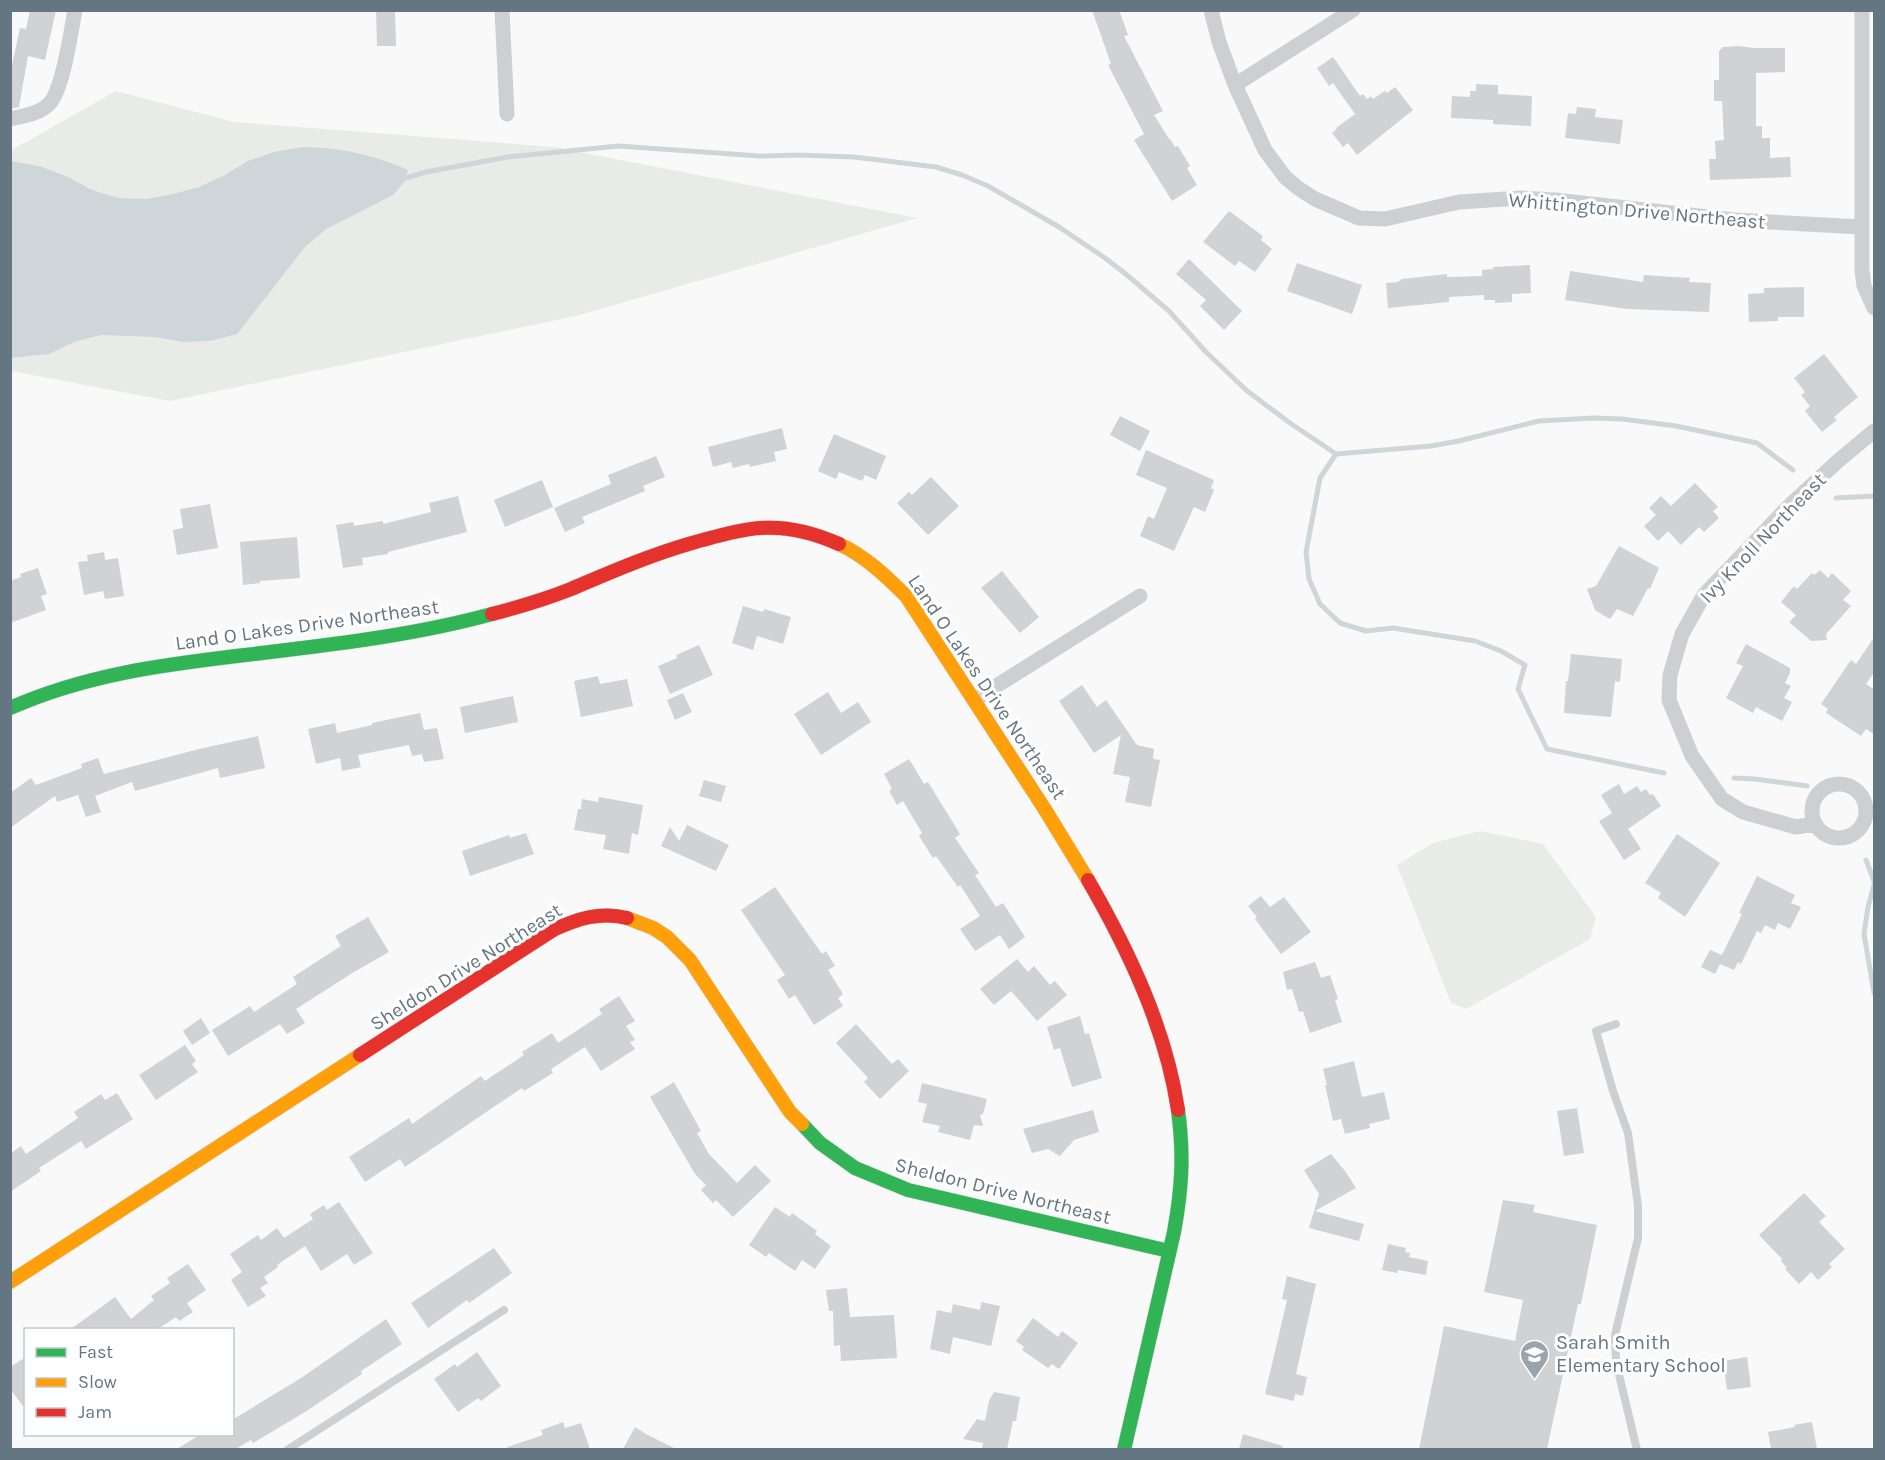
<svg xmlns="http://www.w3.org/2000/svg" width="1885" height="1460" viewBox="0 0 1885 1460" font-family="Karla,sans-serif">
	<style>
		.green { fill: #e8ebe6 }
		.water { fill: #ced6d9 }
		.lines { fill: none; stroke-linecap: round; stroke-linejoin: round }
		.stream { stroke: #ced6d9; stroke-width: 5 }
		.building { fill: #d0d2d3 }
		.fast-casing { stroke: #d5d6d7; stroke-width: 15 }
		.slow-casing { stroke: #d5d6d7; stroke-width: 15 }
		.jam-casing { stroke: #d5d6d7; stroke-width: 15 }
		.lane { stroke: #cecfd0; stroke-width: 8 }
		.street { stroke: #cecfd0; stroke-width: 15 }
		.fast { stroke: #30b455; stroke-width: 14 }
		.slow { stroke: #ff9f0a; stroke-width: 14 }
		.jam { stroke: #e5322d; stroke-width: 14 }
		.labels { text-anchor: middle; dominant-baseline: central; stroke-width: 6; stroke-linejoin: round; paint-order: stroke }
		.street-label { font-size: 20px; fill: #657683; stroke: #fff }
		.poi-label { font-size: 20px; fill: #657683; stroke: #fff; text-anchor: start }
	</style>
	<rect width="100%" height="100%" fill="#f9f9f9"/>
	<path class="green" d="M116 91 234 122 554 147 917 218 576 316 170 401 11 371 10 151Z
		M1480 831 1543 844 1596 917 1590 939 1466 1009 1451 1003 1397 865 1433 843Z"/>
	<path class="water" d="M302 147C342 148 371 154 408 170L405 181 393 195 326 229 305 247 237 334 210 341 183 342 156 337 101 335 74 342 49 354 11 358V161L42 167 68 177 92 190 118 198 146 199 173 194 199 187 225 175 248 161 274 152Z"/>
	<g class="lines">
		<path class="stream" d="M402 179 426 172 508 157 618 146 760 156 798 155 854 157 936 167 962 175 988 186 1059 227 1105 258 1127 275 1169 311 1206 352 1246 390 1290 423 1336 454 1431 446 1459 441 1539 421 1594 418 1622 419 1676 426 1757 443 1793 470
			M1336 454 1320 478 1306 552 1309 579 1320 604 1340 623 1366 631 1393 628 1475 641 1501 651 1525 665 1518 689 1547 749 1664 773
			M1836 498 1874 496
			M1734 778 1755 779 1807 786
			M1866 860 1874 881
			M1874 885 1868 907 1864 934 1874 993"/>
	</g>
	<path class="building" d="M30 10H56L45 60 28 56 19 107 10 109V74L20 28 26 29Z
		M376 10H395L396 46H377Z
		M1092 10H1119L1128 35 1124 36 1163 111 1154 115 1169 139H1170L1175 147 1178 146 1190 166 1187 168 1197 185 1172 201 1134 140 1144 134 1108 65 1111 64Z
		M1738 46 1753 48H1785V72L1756 73V126H1762V138H1770V158L1790 157 1791 177 1710 180 1709 159H1716L1715 141 1724 140 1722 101H1714V80H1719V51L1723 47Z
		M1333 57 1360 96 1363 94 1367 99 1371 96 1373 99 1385 91 1387 93 1395 87 1413 110 1357 155 1348 143 1343 147 1332 133 1337 129 1336 128 1355 114 1333 83 1329 86 1317 68Z
		M1476 84 1498 85V94L1532 96 1531 126 1493 124V120L1451 118 1452 96 1470 97V91H1476Z
		M1577 107 1596 109 1595 117 1623 120 1620 144 1565 138 1568 113 1576 114Z
		M1229 211 1263 236 1261 240 1272 249 1255 272 1239 261 1235 266 1203 242Z
		M1189 259 1242 311 1224 330 1200 306 1206 300 1176 274Z
		M1297 263 1362 285 1352 314 1287 291Z
		M1530 265 1531 293 1512 294V302L1495 303V300H1484V295L1449 297V302L1388 308 1386 283 1398 282 1402 279 1447 274V277L1482 276V270L1493 269V267Z
		M1570 271 1643 282 1644 275 1690 278 1689 282 1711 283 1709 312 1627 309 1565 300Z
		M1804 287V317H1778V321L1749 322 1748 294 1764 293V288Z
		M1824 354 1858 397 1834 417 1837 420 1822 432 1805 411 1810 406 1801 395 1805 392 1794 378Z
		M1120 416 1150 431 1140 451 1110 435Z
		M782 428 787 449 774 452 776 461 750 467 749 464 733 468 731 462 713 467 708 447Z
		M834 434 886 456 876 480 865 475 862 481 839 472 836 479 818 471Z
		M1146 450 1214 480 1211 488 1214 490 1205 512 1194 507 1174 551 1140 536 1148 516 1154 519 1167 488 1136 475Z
		M656 456 665 477 643 486 645 491 582 517 585 523 565 532 554 508 611 484 608 475Z
		M931 477 959 506 928 535 897 503 909 492 912 495Z
		M542 480 553 507 505 527 494 500Z
		M1695 483 1718 507 1713 511 1719 518 1704 532 1699 527 1681 545 1668 531 1658 541 1644 526 1656 515 1649 508 1661 496 1671 506Z
		M458 496 467 532 388 552V554L362 558 363 565 343 568 336 525 353 522 354 526 383 521V524L431 512 429 503Z
		M210 504 218 548 177 555 173 530 183 528 180 509Z
		M297 537 300 578 260 581V583L243 585 240 542Z
		M1619 546 1659 568 1650 589 1648 588 1633 616 1617 609 1610 619 1595 610 1587 589 1596 586Z
		M104 552 105 560 118 558 124 596 105 599 103 591 84 595 78 562 88 561 87 555Z
		M38 568 47 594 41 596 46 610 10 623V581L21 577 20 574Z
		M1820 570 1828 578 1832 573 1851 591 1843 600 1851 606 1826 634 1827 640 1811 641 1789 622 1796 615 1781 602 1794 586 1797 589 1812 573 1814 575Z
		M1002 571 1039 617 1020 633 981 588Z
		M743 606 763 612 764 609 791 617 783 644 757 636 753 650 732 643Z
		M1875 636V671L1866 684 1875 690V735L1866 729 1861 736 1826 713 1828 709 1821 704 1851 660 1856 664Z
		M1746 644 1790 668V673L1785 683 1791 686 1784 698 1792 702 1782 721 1756 707 1753 713 1726 698 1743 666 1736 663Z
		M699 645 713 675 670 694 658 666 677 658 676 655Z
		M1571 654 1622 659 1620 682 1615 681 1611 717 1564 713 1566 681H1568Z
		M598 676 600 684 627 679 633 706 581 717 574 681Z
		M1082 685 1097 707 1106 700 1137 745 1154 749 1153 759 1160 760 1151 807 1125 802 1130 777 1113 774 1121 735 1094 753 1059 701Z
		M828 692 841 713 858 702 871 722 821 755 794 714Z
		M683 693 692 712 675 720 667 700Z
		M513 696 518 722 465 733 460 707Z
		M420 713 424 730 437 728 444 759 424 762 422 754 412 756 409 745 358 755 361 767 342 771 340 758 316 764 308 729 335 723 337 733 372 725V723Z
		M258 736 265 768 220 778 218 768 135 791 132 782 95 796 101 812 86 817 78 795 57 802 55 796 10 828V793L31 778 36 785 82 768 81 764 98 758 104 774 199 749Z
		M909 759 924 784 928 782 960 834 955 838 979 873 975 875 996 907 1003 903 1025 937 1009 949 1000 935 975 951 960 929 980 916 960 885 958 887 936 856 933 858 919 836 922 833 903 801 897 805 889 791 892 789 884 774Z
		M704 780 726 786 721 802 699 796Z
		M1619 784 1624 794 1637 786 1641 792 1646 789 1650 795 1653 794 1661 806 1628 829 1641 849 1624 860 1599 821 1612 813 1601 795Z
		M599 797 643 805 638 835 632 833 629 854 603 849 606 835 574 830 578 809H581L582 799 598 802Z
		M687 825 729 845 716 871 661 846 670 827 679 841Z
		M526 833 534 854 470 876 462 851 509 835 510 838Z
		M1677 834 1720 863 1685 917 1658 898 1661 893 1645 883Z
		M1757 876 1795 895 1791 903 1801 907 1790 929 1778 923 1775 930 1765 925 1761 933 1757 931 1741 964 1738 962 1734 970 1720 964 1715 974 1701 967 1710 950 1722 955 1742 914 1739 913Z
		M775 887 822 954 826 951 835 966 828 970 843 994 838 998 843 1006 814 1025 795 995 789 999 777 980 785 975 741 910Z
		M1261 896 1270 907 1284 897 1311 932 1281 954 1255 919 1257 917 1248 906Z
		M368 917 389 952 354 972 296 1009 305 1023 287 1034 280 1024 228 1056 212 1030 250 1006 254 1012 297 984 293 977 341 946 335 936Z
		M1017 959 1028 972 1034 966 1050 985 1055 981 1067 995 1037 1021 1011 991 994 1005 980 989Z
		M1315 962 1321 978 1330 975 1338 999 1335 1000 1342 1022 1310 1033 1303 1011 1299 1012 1292 989 1287 990 1283 972Z
		M619 996 635 1021 626 1026 635 1040 630 1042 635 1049 601 1071 585 1047 551 1069 553 1073 524 1091 522 1088 405 1167 400 1159 365 1182 349 1157 409 1118 412 1124 481 1076 485 1081 524 1055 522 1052 552 1033 558 1043 602 1014 599 1009Z
		M1080 1016 1085 1034 1089 1033 1102 1078 1072 1087 1060 1048 1054 1050 1047 1027Z
		M201 1018 210 1033 192 1045 183 1031Z
		M856 1024 892 1064 898 1059 909 1071 880 1099 864 1082 868 1078 836 1043Z
		M185 1045 196 1061 192 1064 198 1072 156 1100 139 1075Z
		M1354 1061 1362 1097 1384 1092 1390 1119 1369 1124 1370 1128 1345 1134 1341 1119 1333 1121 1325 1085H1327L1323 1069Z
		M674 1082 701 1131 697 1133 709 1154 737 1183 755 1165 771 1181 733 1217 716 1200 713 1203 701 1190 706 1185 695 1174 650 1097Z
		M922 1083 987 1099 983 1114 980 1115 983 1126 974 1125 970 1140 938 1132 940 1126 922 1122 927 1104 918 1102Z
		M117 1093 133 1119 86 1149 81 1141 39 1168 41 1171 10 1192V1154L21 1146 26 1154 78 1118 74 1112 101 1094 105 1100Z
		M1577 1108 1584 1153 1564 1156 1557 1111Z
		M1093 1110 1099 1132 1074 1140 1060 1156 1048 1149 1032 1153 1023 1129Z
		M1331 1154 1345 1171 1356 1188 1315 1211 1364 1224 1359 1241 1309 1228 1319 1194 1304 1170Z
		M1804 1193 1826 1216 1819 1222 1845 1249 1829 1264 1832 1267 1818 1280 1811 1272 1799 1284 1785 1269 1787 1268 1781 1261 1782 1259 1759 1235Z
		M1503 1200 1535 1205 1533 1212 1597 1225 1581 1304H1578L1547 1449H1419L1444 1326 1515 1341 1523 1300 1484 1292Z
		M339 1202 373 1253 354 1265 347 1254 321 1271 305 1246 277 1265 278 1267 264 1277 268 1283 260 1288 266 1296 248 1307 231 1280 242 1272 230 1254 258 1235 261 1240 277 1228 284 1238 313 1219 310 1214 324 1205 327 1210Z
		M775 1207 790 1217 792 1213 817 1231 815 1234 831 1246 815 1269 802 1260 795 1271 769 1253 766 1257 749 1245Z
		M1388 1244 1406 1248 1405 1252 1410 1253 1409 1257 1428 1261 1426 1275 1398 1270 1397 1273 1382 1270Z
		M494 1248 512 1273 469 1303 467 1300 428 1328 411 1303Z
		M188 1264 206 1290 187 1303 193 1312 179 1321 176 1317 158 1329H71L115 1297 131 1319 154 1300 151 1296 170 1283 167 1278Z
		M1287 1276 1316 1284 1296 1374 1307 1377 1303 1396 1295 1394 1294 1401 1265 1394 1287 1300 1282 1299Z
		M847 1288 850 1317 894 1315 897 1358 841 1361 840 1345 834 1346 833 1311H829L826 1290Z
		M981 1302 1000 1306 991 1346 953 1337 950 1354 930 1349 937 1310 951 1313 953 1304 980 1310Z
		M1033 1318 1058 1337 1062 1331 1078 1343 1059 1369 1052 1364 1048 1368 1022 1350 1024 1347 1016 1341Z
		M386 1319 402 1344 361 1371 362 1374 305 1412 253 1443 251 1440 236 1449H177L201 1434H232V1420L301 1378Z
		M477 1352 501 1386 481 1401 478 1398 458 1412 434 1379 455 1364 457 1367Z
		M26 1357V1410L10 1389V1367Z
		M1747 1357 1751 1387 1727 1390 1723 1361Z
		M994 1392 1020 1397 1016 1421H1013L1007 1449H982L983 1443 963 1439 977 1419 985 1421 989 1401Z
		M563 1422 565 1428 581 1423 590 1449H508L507 1447 543 1435 541 1430Z
		M1812 1422 1817 1449H1771L1768 1432 1795 1427 1794 1425Z
		M635 1427 646 1434 676 1449H623Z
		M1243 1434 1283 1446 1282 1449H1239Z"/>
	<g class="lines">
		<defs>
			<path id="fast" d="M10 708C87 674 162 665 245 655 328 645 412 636 492 614
				M802 1124 820 1143 855 1168 908 1190 1169 1251
				M1124 1450 1174 1232C1182 1188 1184 1155 1178 1110"/>
			<path id="slow" d="M839 544C865 556 886 576 906 596L1044 808 1088 880
				M627 918 653 928 667 937 690 960 790 1112 802 1124
				M10 1282 360 1055"/>
			<path id="jam" d="M492 614C519 607 546 599 571 589 611 572 650 555 692 543 749 527 781 518 839 544
				M1088 880C1129 951 1166 1029 1178 1110
				M360 1055 553 930C577 919 600 911 627 918"/>
		</defs>
		<use href="#fast" class="fast-casing"/>
		<use href="#slow" class="slow-casing"/>
		<use href="#jam" class="jam-casing"/>
		<path class="lane" d="M1616 1024 1596 1031 1613 1091 1628 1133 1638 1206V1238L1615 1335 1616 1362 1637 1450
			M287 1450 504 1310"/>
		<path class="street" d="M502 10 507 114
			M1211 10 1219 42 1235 85 1265 150 1285 177 1298 188 1315 199 1359 218 1385 219 1459 202 1521 198 1555 200 1735 220 1861 227
			M1862 10V270L1864 286 1874 308
			M1235 85 1353 10
			M10 119C23 116 39 114 49 104 63 91 71 31 75 10
			M974 700 1140 596
			M1812 811a27 27 0 1 1 54 0a27 27 0 1 1-54 0Z
			M1815 824 1796 827 1743 812 1722 799 1692 756 1669 700 1670 675 1682 634 1704 595 1788 507 1838 461 1874 431"/>
		<use href="#fast" class="fast"/>
		<use href="#slow" class="slow"/>
		<use href="#jam" class="jam"/>
	</g>
	<defs>
		<symbol id="school-pin" viewBox="-11 -11 22 30"><path d="M0 17L-7.5 6A9.5 9.5 0 1 1 7.5 6Z" fill="#99a4ac" stroke="#fff"/><path d="M0-5L7-2L0 1L-7-2ZM-4 1L0 2.5L4 1V4Q0 6-4 4Z" fill="#fff"/></symbol>
	</defs>
	<g fill-rule="evenodd">
		<use href="#school-pin" x="1518" y="1338" width="33" height="45"/>
	</g>
	<g class="labels">
		<g class="street-label">
			<text transform="translate(1637 211) rotate(5)">Whittington Drive Northeast</text>
			<text transform="translate(1763 538) rotate(-46)">Ivy Knoll Northeast</text>
			<text transform="translate(307 625) rotate(-8)">Land O Lakes Drive Northeast</text>
			<text transform="translate(987 687) rotate(56)">Land O Lakes Drive Northeast</text>
			<text transform="translate(466 967) rotate(-32)">Sheldon Drive Northeast</text>
			<text transform="translate(1003 1191) rotate(14)">Sheldon Drive Northeast</text>
		</g>
		<g class="poi-label">
			<text x="1556" y="1342">Sarah Smith<tspan x="1556" dy="23">Elementary School</tspan></text>
		</g>
	</g>
	<rect width="1885" height="1460" fill="none" stroke="#657683" stroke-width="24"/>
	<rect x="24" y="1328" width="210" height="108" fill="#ffffff" stroke="#c1c8cd" stroke-width="1.5"/>
	<rect x="36" y="1348" width="30" height="9" fill="#30b455" stroke="#c1c8cd" stroke-width="1.5"/>
	<text x="78" y="1358" font-size="18" fill="#657683">Fast</text>
	<rect x="36" y="1378" width="30" height="9" fill="#ff9f0a" stroke="#c1c8cd" stroke-width="1.5"/>
	<text x="78" y="1388" font-size="18" fill="#657683">Slow</text>
	<rect x="36" y="1408" width="30" height="9" fill="#e5322d" stroke="#c1c8cd" stroke-width="1.5"/>
	<text x="78" y="1418" font-size="18" fill="#657683">Jam</text>
</svg>
